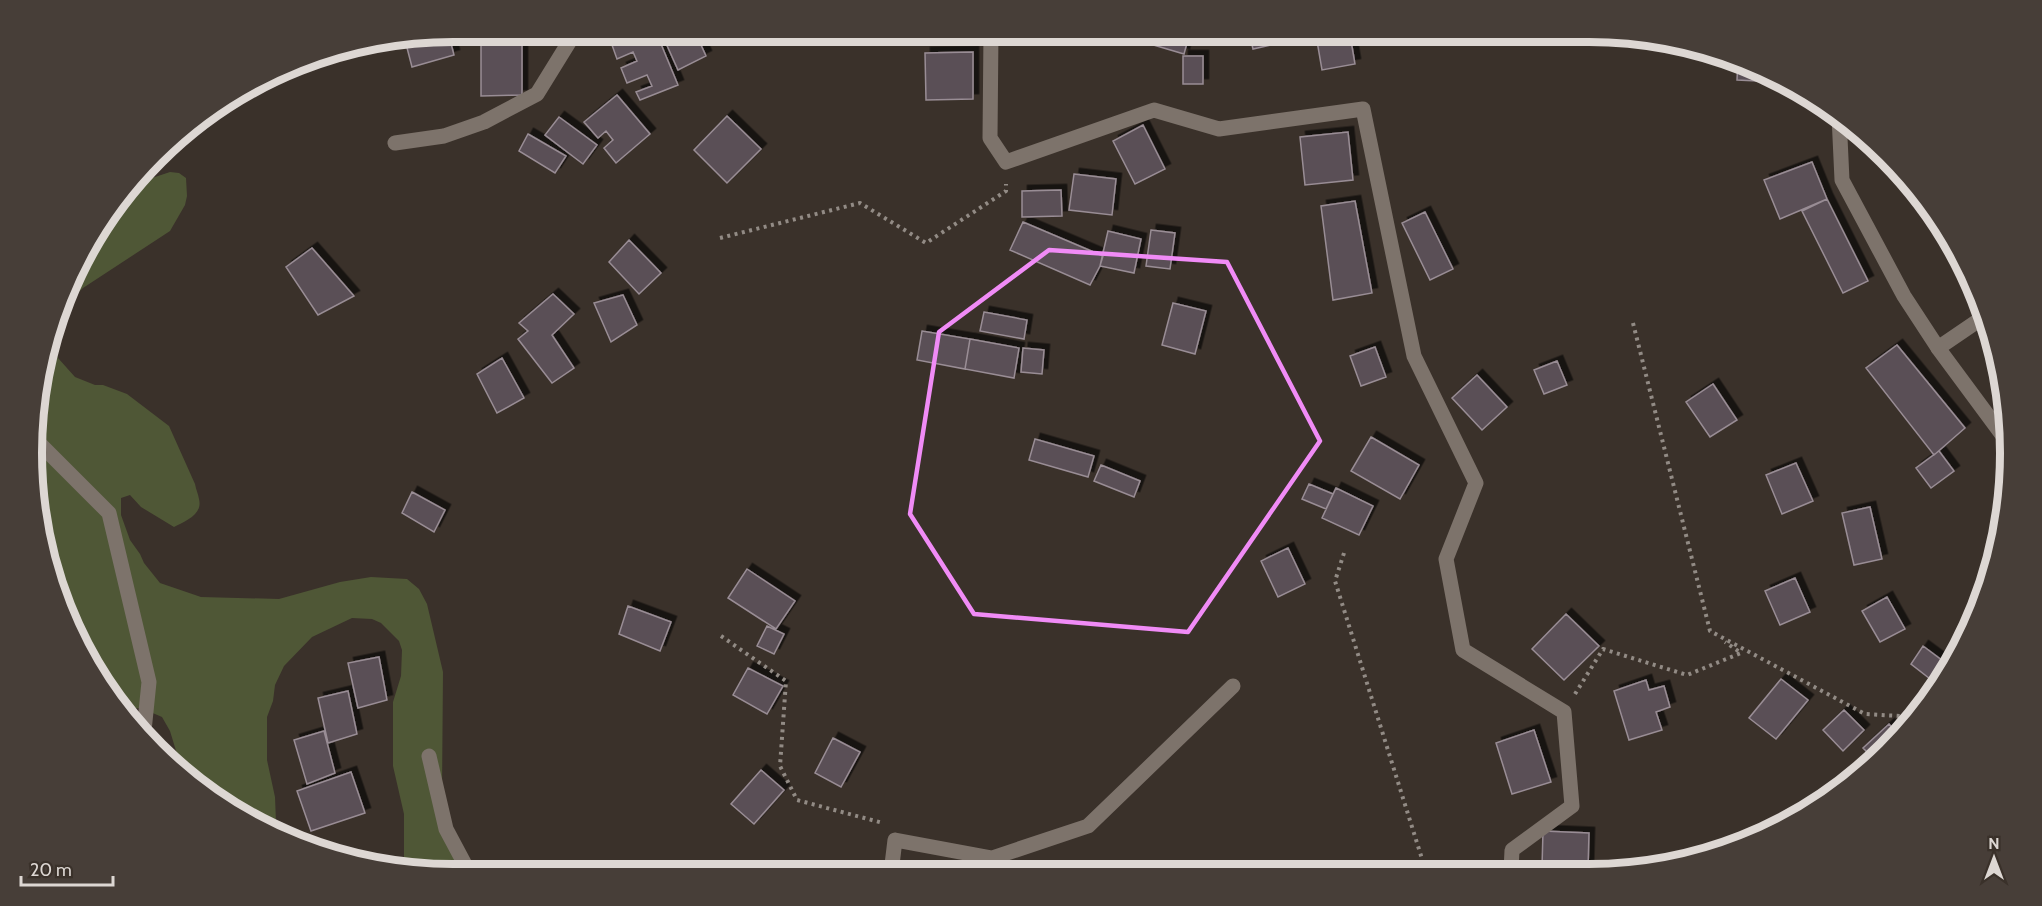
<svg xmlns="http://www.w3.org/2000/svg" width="2042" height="906" viewBox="0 0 2042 906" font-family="Cabin,sans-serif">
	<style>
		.green { fill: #4f5736 }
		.building { fill: #5a4f56; stroke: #998d95; stroke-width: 1.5; filter: url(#shadow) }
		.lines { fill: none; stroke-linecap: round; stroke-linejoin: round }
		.path { stroke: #928b85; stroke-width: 4; stroke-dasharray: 3 4.5; stroke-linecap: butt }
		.street { stroke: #7d736b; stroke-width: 15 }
		.secondary { stroke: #7d736b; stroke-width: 15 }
		.marked { fill: none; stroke: #f08bf6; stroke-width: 4.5; stroke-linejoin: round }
		.rim { fill: none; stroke: #ddd7d3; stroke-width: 8 }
	</style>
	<defs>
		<filter id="shadow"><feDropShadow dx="5.5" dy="-5.5" stdDeviation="0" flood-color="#0009"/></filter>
	</defs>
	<rect width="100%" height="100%" fill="#3a312a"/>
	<path class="green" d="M170 172 179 173 186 178 187 196 185 205 170 231 83 288 65 305 62 313 88 242 130 192 152 178Z
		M56 327V350L58 358 75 377 95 385H103L127 394 169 426 195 484C196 490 198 493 199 499 203 515 185 521 174 527L141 507 130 495 121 498V515L130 540 140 554 144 563 160 583 201 597 279 599 340 582 371 577 407 579 419 589 427 604 443 672 442 791 457 848 460 874 404 866V814L393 766V702L401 676 402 650 399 641 381 623 372 619 352 618 312 637 284 666 275 685 273 701 267 717V760L275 797 276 822 273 832 243 818 184 777 170 731 162 717 141 708 125 709 88 663 54 589 35 508 40 371Z"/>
	<path class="building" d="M448 32 454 55 412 67 405 40Z
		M646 32H656L678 85 640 100 636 92 652 86 647 75 627 83 621 68 637 61 633 52 617 59 612 45Z
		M661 32H695L706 56 678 70Z
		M1154 32H1190L1184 54 1150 44Z
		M1249 32H1282L1285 42 1253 49Z
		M1350 35 1355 64 1322 70 1317 41Z
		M481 37H522V95L481 96Z
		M973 52V99L926 100 925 53Z
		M1183 56H1203V84H1183Z
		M1738 60 1757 69V81L1737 80Z
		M617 95 650 134 616 163 604 148 613 140 606 131 598 138 584 122Z
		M727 116 761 149 727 183 694 150Z
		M559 117 597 145 583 164 545 135Z
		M1143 125 1165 169 1135 184 1113 141Z
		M1348 132 1353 180 1305 185 1300 137Z
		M528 134 566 156 555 173 519 151Z
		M1812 162 1827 199 1780 219 1764 180Z
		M1074 174 1116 179 1112 215 1069 210Z
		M1061 190 1062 216 1022 217V191Z
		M1827 199 1868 281 1843 293 1802 211Z
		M1355 201 1372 293 1333 300 1321 206Z
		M1425 212 1453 269 1430 280 1402 223Z
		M1023 222 1103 256 1100 266 1090 285 1010 250Z
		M1151 230 1175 233 1170 269 1146 266Z
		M1108 231 1141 239 1134 273 1100 266Z
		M629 240 661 273 639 294 609 262Z
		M312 248 354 296 318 315 286 267Z
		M553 294 574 314 552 335 574 368 552 383 518 339 528 331 519 323Z
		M623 295 637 325 611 342 594 303Z
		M1173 303 1206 311 1195 354 1162 345Z
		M984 312 1027 320 1024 339 980 331Z
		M922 331 970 339 965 369 917 360Z
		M970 339 1019 348 1014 378 965 369Z
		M1897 345 1965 428 1934 455 1866 368Z
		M1375 347 1386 377 1361 386 1350 356Z
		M1023 348 1044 350 1042 374 1021 372Z
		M502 358 524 398 497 413 477 374Z
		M1557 361 1567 385 1544 394 1534 370Z
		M1477 375 1507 407 1482 430 1452 398Z
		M1713 384 1737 420 1710 437 1686 402Z
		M1371 437 1419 465 1400 499 1351 471Z
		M1035 439 1094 456 1088 477 1029 460Z
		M1939 451 1954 471 1931 488 1916 468Z
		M1796 463 1813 501 1782 514 1766 475Z
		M1101 465 1140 481 1134 497 1094 481Z
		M1309 484 1333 494 1326 509 1302 499Z
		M1336 488 1373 506 1359 535 1322 518Z
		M412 492 445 510 434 532 402 513Z
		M1870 507 1882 559 1854 565 1842 513Z
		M1288 548 1305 584 1278 597 1261 561Z
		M747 569 795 601 776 629 728 598Z
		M1795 578 1810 612 1780 625 1765 591Z
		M1887 597 1905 629 1880 642 1862 611Z
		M628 606 671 622 660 651 619 634Z
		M1566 614 1599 646 1564 680 1532 649Z
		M767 626 784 634 774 654 757 646Z
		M1923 646 1947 664 1934 682 1911 664Z
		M379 657 387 700 358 708 348 663Z
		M748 668 783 686 767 714 733 695Z
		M1781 679 1808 700 1776 739 1749 718Z
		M1646 680 1649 690 1664 686 1670 707 1656 712 1662 730 1629 740 1614 691Z
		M348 691 357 734 328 743 318 698Z
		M1844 710 1864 730 1843 751 1823 730Z
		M1889 724 1898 735 1874 759 1863 748Z
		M1534 730 1551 782 1512 794 1496 743Z
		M324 731 335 773 307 784 294 740Z
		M833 738 860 752 841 787 815 773Z
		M761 770 784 790 754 824 731 804Z
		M351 772 365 813 311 831 297 791Z
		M1833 784 1839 791 1818 803 1814 798Z
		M1543 831 1589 833 1588 869 1542 867Z
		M971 861 997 872 996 873H966Z"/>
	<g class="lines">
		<path class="path" d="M720 238 860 203 926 243 1006 191V184
			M1633 323 1710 631 1865 714 1916 717
			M1344 553 1335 581 1423 862 1430 872
			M721 636 786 681 780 766 797 800 883 823
			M1575 694 1603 649 1687 675 1741 653 1725 642"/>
		<path class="street" d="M991 32 990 138 1006 162 1154 110 1219 129 1363 109 1414 356 1476 483 1446 559 1463 650 1564 712 1572 806 1512 850 1511 871
			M395 143 444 136 484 122 537 94 571 39 578 32
			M1938 348 1985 316
			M37 441 109 513 149 682 144 731
			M429 756 446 829 470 874
			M891 873 895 840 992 858 1088 826 1233 686"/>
		<path class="secondary" d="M1839 116 1842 180 1904 296 1938 348 2009 444"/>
	</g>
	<path class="marked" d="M1049 250 1227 262 1320 441 1188 632 974 614 910 514 939 332Z"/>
	<path d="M0 0H2042V906H0ZM453 42H1589A411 411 0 0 1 2000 453V453A411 411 0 0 1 1589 864H453A411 411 0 0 1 42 453V453A411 411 0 0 1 453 42Z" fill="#473e38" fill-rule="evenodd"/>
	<path class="rim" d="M453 42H1589A411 411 0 0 1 2000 453V453A411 411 0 0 1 1589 864H453A411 411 0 0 1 42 453V453A411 411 0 0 1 453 42Z"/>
	<g transform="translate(1994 858)" stroke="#3a312a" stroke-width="4.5" paint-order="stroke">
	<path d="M0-4.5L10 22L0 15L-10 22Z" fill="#ddd7d3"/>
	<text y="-9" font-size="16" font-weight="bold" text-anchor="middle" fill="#ddd7d3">N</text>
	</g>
	<path d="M21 876v9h92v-9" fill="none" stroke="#ddd7d3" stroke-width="3"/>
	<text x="30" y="876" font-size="18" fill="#ddd7d3" stroke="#3a312a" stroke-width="4.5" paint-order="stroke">20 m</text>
</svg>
